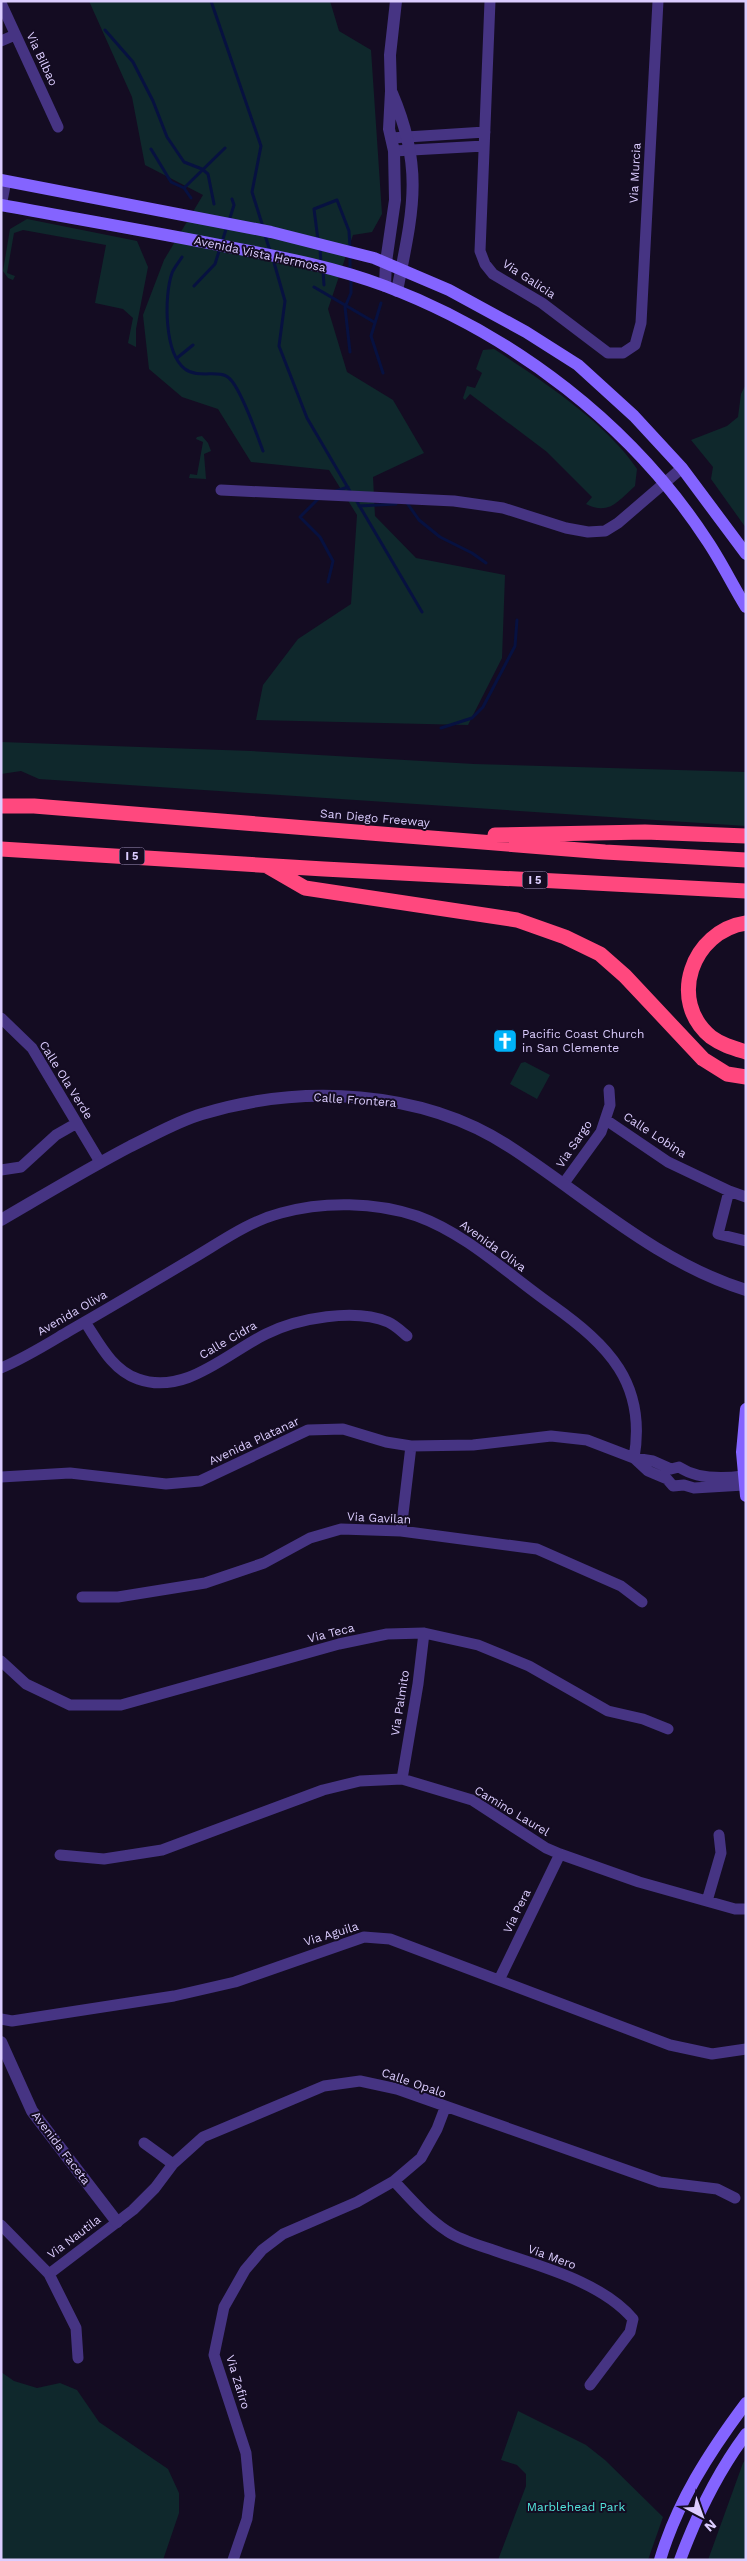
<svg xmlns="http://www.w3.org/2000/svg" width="747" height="2561" viewBox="0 0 747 2561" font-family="'Work Sans',sans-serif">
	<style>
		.green { fill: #0f282c }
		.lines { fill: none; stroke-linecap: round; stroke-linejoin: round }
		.stream { stroke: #071140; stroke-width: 3 }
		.minor { stroke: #463483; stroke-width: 11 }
		.tertiary { stroke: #463483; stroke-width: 12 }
		.secondary { stroke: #8464ff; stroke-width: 12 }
		.motorway { stroke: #ff487e; stroke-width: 15 }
		.labels { text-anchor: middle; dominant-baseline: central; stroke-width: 4; stroke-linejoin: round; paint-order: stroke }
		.shield { fill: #140c22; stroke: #a093bd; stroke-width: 1 }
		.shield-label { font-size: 11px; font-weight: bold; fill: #dccdff }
		.street-label { font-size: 12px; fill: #dccdff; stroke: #140c22 }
		.poi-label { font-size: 12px; fill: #dccdff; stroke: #140c22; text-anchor: start }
		.park-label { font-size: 12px; fill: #52e5db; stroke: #140c22 }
	</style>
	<rect width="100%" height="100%" fill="#140c22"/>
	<path class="green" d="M89 1H330L339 31 371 50 382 214 372 232 353 235 328 309 347 372 393 400 424 453 373 477 375 516 416 558 505 575 502 658 468 725 256 720 263 685 298 639 351 604 357 515 329 470 251 462 218 409 182 397 149 369 143 315 164 260 203 195 145 165 132 97Z
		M27 219 137 241 148 267 136 329V347L128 343 133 318 123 309 95 303 106 245 23 230 14 233 7 273 15 276 13 280 8 278 3 271 10 229Z
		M494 349C540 379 607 423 637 469L635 486C618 501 609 516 586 504L592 497 547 452 470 394 465 400 463 398 467 386 475 388 482 373 476 369 483 350Z
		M746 384V528L711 479 713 467 691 440 727 426 738 417 741 394Z
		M202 436 208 443 211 451 204 454 206 479 189 478 190 474 197 475 203 442 196 439 197 437Z
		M1 742 251 751 474 764 746 772V826L39 779 21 771 1 774Z
		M525 1062 550 1075 537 1099 510 1084 521 1063Z
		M1 2372 14 2381 37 2388 60 2383 77 2390 99 2422 168 2469 179 2493V2513L163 2560H1Z
		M518 2411 586 2445 605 2460 663 2517 648 2560H498L526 2486V2474L517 2465 501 2460Z
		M746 2459V2560H708L743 2463Z"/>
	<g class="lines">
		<path class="stream" d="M211 1 261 146 252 192 263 227
			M105 30 133 62 153 101 167 137 184 162 202 169 208 174 214 204
			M151 149 171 182 184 188 191 198
			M184 188 225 148
			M229 221 234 205 232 199
			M265 235 270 251
			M318 240 314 209 337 200 349 231 350 248
			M222 242 227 226
			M320 249 321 263
			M350 254V271
			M182 257C179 262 174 268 172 273 164 296 164 353 185 369 198 379 220 369 229 378 241 388 257 435 263 451
			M273 259 285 301 279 346 307 418 351 493
			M323 271 324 285
			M194 286 215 264 220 248
			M314 287 374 322
			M381 303 371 336 383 373
			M350 352 345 307 351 293V277
			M177 358 193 345
			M336 491 348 487
			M319 498 300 517 320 537 333 561 328 582
			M356 500 422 612
			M407 503 419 520 440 537 472 553 486 563
			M359 506 396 504
			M441 728 472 718 483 707 515 646 517 620"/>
		<path class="minor" d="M490 1 480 251 485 264 493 274 542 303 608 353H623L635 345 641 323 658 1
			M1 3 58 127
			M1 41 15 35
			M391 138 485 132
			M394 151 484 146
			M1 206 6 181
			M221 490 454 501 503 508 566 528 588 532 605 531 618 523 682 468
			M1 1018 32 1048 100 1162
			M606 1120 668 1162 729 1191 746 1197
			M1 1170 21 1167 56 1135 77 1123
			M564 1183 601 1132 610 1105 609 1090
			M729 1191 718 1234 746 1241
			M85 1322C99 1343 112 1370 138 1379 185 1396 227 1353 266 1334 298 1318 355 1308 388 1322 395 1325 401 1331 407 1336
			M1 1368C25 1358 47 1344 69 1331 111 1307 153 1282 195 1257 222 1241 250 1221 281 1213 324 1201 375 1202 417 1216 467 1234 509 1275 552 1305 608 1345 647 1383 634 1458
			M634 1458 648 1471 667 1479 673 1486 684 1485 694 1488 744 1485
			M1 1477 70 1473 166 1484 200 1481 308 1430 343 1429 386 1442 411 1446 473 1445 551 1436 587 1440 634 1458 653 1461 671 1469 679 1467C697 1479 721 1479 743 1476
			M401 1531 411 1446
			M82 1597H118L205 1583 264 1563 310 1538 341 1529 401 1531 537 1549 621 1586 642 1602
			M1 1661 26 1684 70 1705H121L339 1644 387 1634 424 1633 478 1645 529 1666 608 1711 643 1719 668 1729
			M402 1779 418 1684 424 1633
			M60 1855 104 1859 162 1850 323 1790 360 1781 402 1779 472 1800 546 1848 560 1854 639 1882 735 1909H746
			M707 1901 721 1853 719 1835
			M499 1980 560 1854
			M1 2019 12 2021 174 1996 235 1982 364 1937 390 1939 670 2045 712 2054 746 2049
			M144 2143 173 2164
			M394 2181C410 2198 427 2218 447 2231 460 2240 478 2245 493 2250 538 2266 601 2281 633 2319L630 2332 590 2385
			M1 2225 49 2274 76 2328 78 2358
			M49 2274 133 2210 155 2188 173 2164 203 2137 324 2086 360 2081 397 2089 660 2182 717 2189 735 2198
			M233 2560 247 2519 250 2496 246 2453 214 2355 224 2307 245 2270 262 2250 283 2234 357 2202 394 2181 421 2158 437 2129 445 2108"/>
		<path class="tertiary" d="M392 93C425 170 412 214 397 291
			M385 286 386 262 395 200 394 151 389 129 391 91 390 55 396 1
			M1 1220C44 1195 87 1169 131 1146 154 1135 178 1121 202 1114 301 1084 422 1089 510 1147 587 1197 656 1262 746 1290
			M1 2042 32 2111 117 2222"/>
		<path class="secondary" d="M1 180 271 232 374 258 449 290 526 332 578 365 634 416 682 468 746 554
			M1 205C77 219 153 232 229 247 281 257 335 267 385 286 514 335 632 425 708 542 722 563 733 586 746 607
			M746 1409 742 1452 746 1496
			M660 2560C677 2502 710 2451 746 2403
			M680 2560C697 2514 717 2473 746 2434"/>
		<path class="motorway" d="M1 806H34L605 852 746 860
			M495 835 645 832 746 836
			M1 849 324 869 746 891
			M267 866 305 888 517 920 565 937 600 954 625 976 703 1059 727 1074 746 1077
			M746 923C692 931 667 1001 711 1037 722 1045 733 1048 746 1052"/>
	</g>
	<defs>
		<symbol id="church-square" viewBox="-11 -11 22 22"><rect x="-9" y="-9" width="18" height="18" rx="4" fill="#00b2f8" stroke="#140c22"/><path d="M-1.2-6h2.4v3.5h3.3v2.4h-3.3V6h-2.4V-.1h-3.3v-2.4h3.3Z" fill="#fff"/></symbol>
	</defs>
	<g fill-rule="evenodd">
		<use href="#church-square" x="491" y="1027" width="28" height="28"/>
	</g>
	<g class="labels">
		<g class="shield">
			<rect x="119.5" y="847.5" width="25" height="17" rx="4"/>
			<rect x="522.5" y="871.5" width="25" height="17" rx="4"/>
		</g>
		<g class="shield-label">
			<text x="132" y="856">I 5</text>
			<text x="535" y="880">I 5</text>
		</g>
		<g class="street-label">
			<text transform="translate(42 59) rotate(65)">Via Bilbao</text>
			<text transform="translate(635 173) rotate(-87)">Via Murcia</text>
			<text transform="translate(260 254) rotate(12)">Avenida Vista Hermosa</text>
			<text transform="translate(529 279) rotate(33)">Via Galicia</text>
			<text transform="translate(375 818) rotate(5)">San Diego Freeway</text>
			<text transform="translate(66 1080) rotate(58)">Calle Ola Verde</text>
			<text transform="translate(355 1100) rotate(4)">Calle Frontera</text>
			<text transform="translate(655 1135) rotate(33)">Calle Lobina</text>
			<text transform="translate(574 1144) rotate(-56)">Via Sargo</text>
			<text transform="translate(493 1246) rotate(36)">Avenida Oliva</text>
			<text transform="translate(72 1313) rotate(-30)">Avenida Oliva</text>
			<text transform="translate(228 1340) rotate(-30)">Calle Cidra</text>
			<text transform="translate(254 1441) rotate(-25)">Avenida Platanar</text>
			<text transform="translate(379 1518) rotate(3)">Via Gavilan</text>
			<text transform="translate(331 1633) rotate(-14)">Via Teca</text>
			<text transform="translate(400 1703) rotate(-81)">Via Palmito</text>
			<text transform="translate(512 1811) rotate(31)">Camino Laurel</text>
			<text transform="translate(517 1911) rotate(-64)">Via Pera</text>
			<text transform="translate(331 1934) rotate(-17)">Via Aguila</text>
			<text transform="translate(414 2083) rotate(19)">Calle Opalo</text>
			<text transform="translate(61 2148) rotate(53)">Avenida Faceta</text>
			<text transform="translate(74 2237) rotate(-37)">Via Nautila</text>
			<text transform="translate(552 2257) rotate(20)">Via Mero</text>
			<text transform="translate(238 2382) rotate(73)">Via Zafiro</text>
		</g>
		<g class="poi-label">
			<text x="522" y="1034">Pacific Coast Church<tspan x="522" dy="14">in San Clemente</tspan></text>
		</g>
		<g class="park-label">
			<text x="576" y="2507">Marblehead Park</text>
		</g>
	</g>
	<rect width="747" height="2561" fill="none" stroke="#dccdff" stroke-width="5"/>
	<g transform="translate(702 2516) rotate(139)" stroke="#140c22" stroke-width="4" paint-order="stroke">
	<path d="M0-4L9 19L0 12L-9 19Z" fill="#dccdff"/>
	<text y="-8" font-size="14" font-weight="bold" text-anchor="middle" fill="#dccdff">N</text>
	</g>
</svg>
